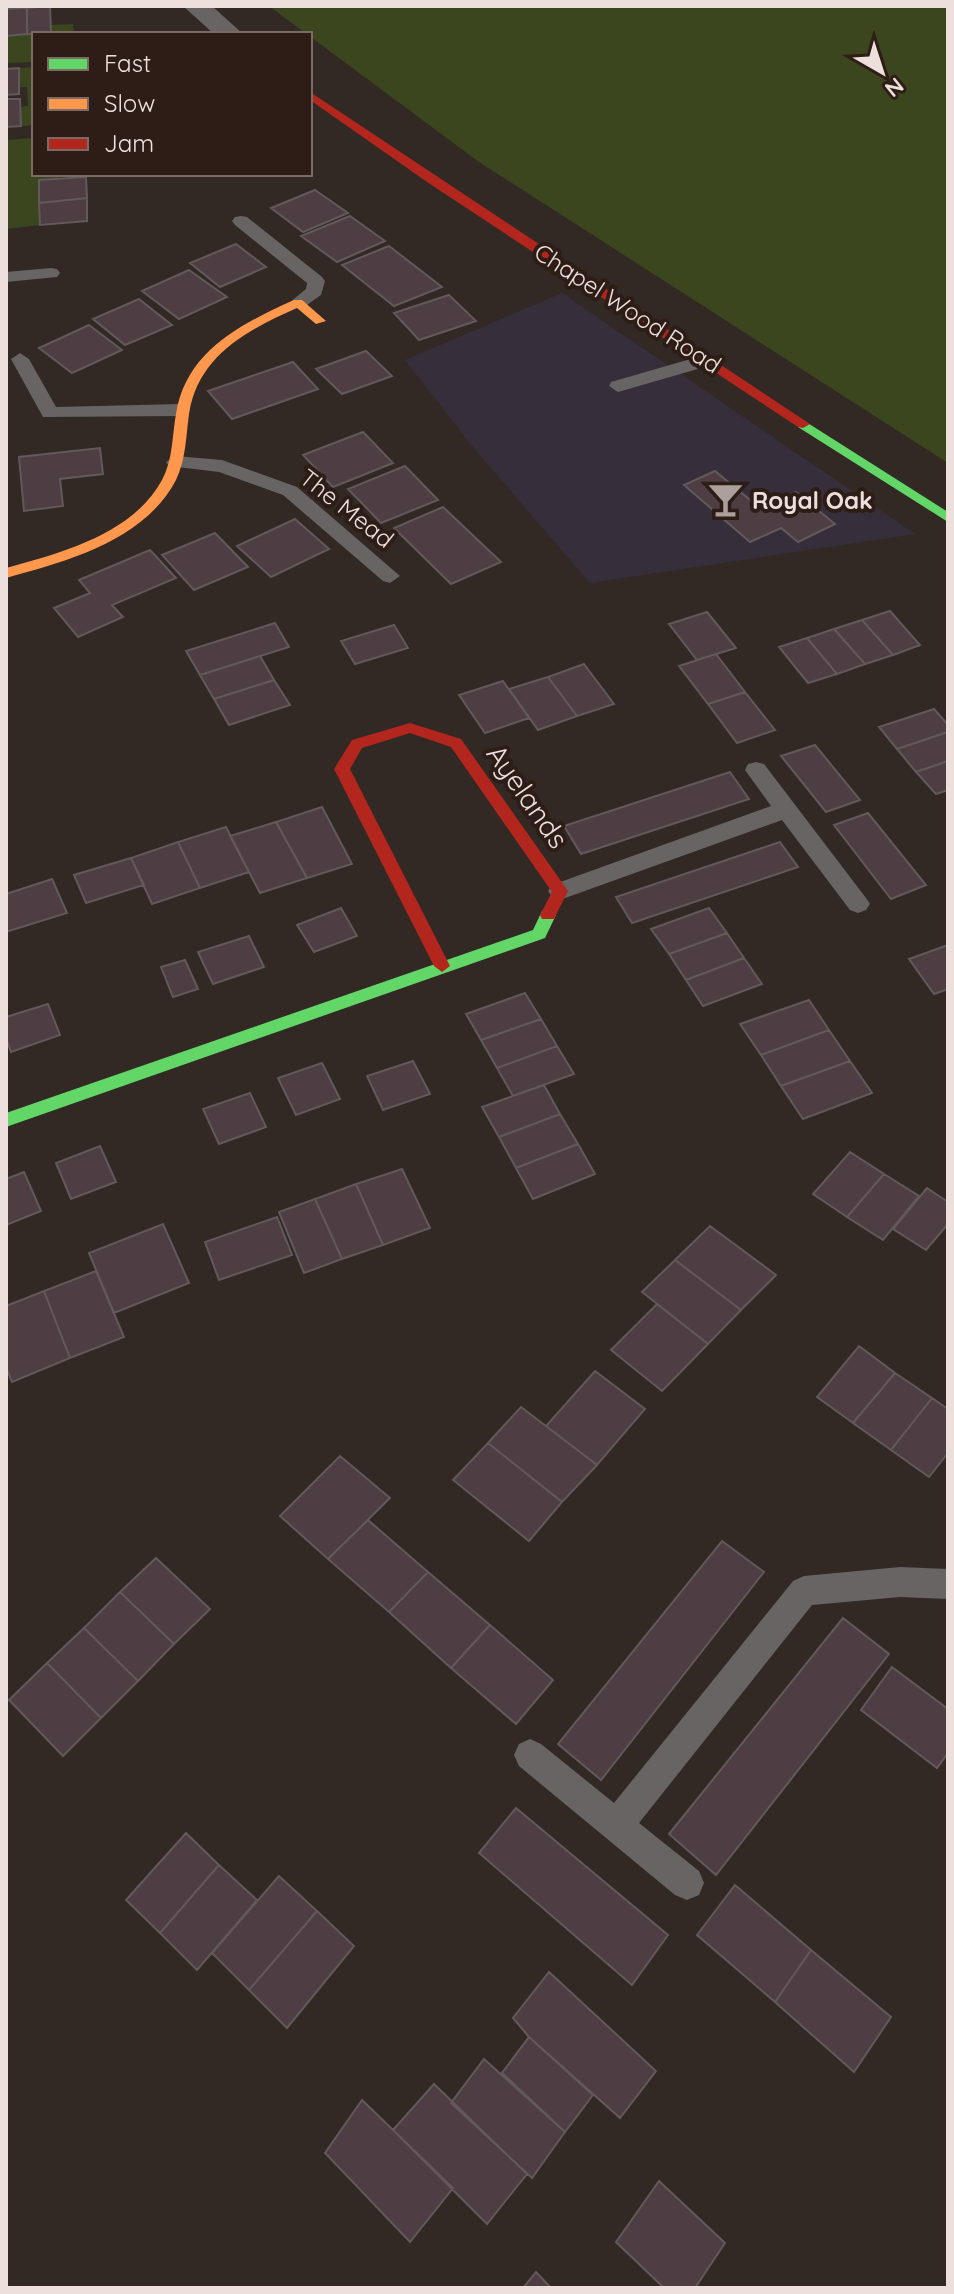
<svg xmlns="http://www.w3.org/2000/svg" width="954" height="2294" viewBox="0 0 954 2294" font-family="Quicksand,sans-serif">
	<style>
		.commercial { fill: #362e3b }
		.green { fill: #3b461e }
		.building { fill: #4e3e44; stroke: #61595a; stroke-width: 2 }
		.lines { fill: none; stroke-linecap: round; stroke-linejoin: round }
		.lane { fill: #686463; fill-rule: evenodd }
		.street { fill: #686463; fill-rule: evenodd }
		.fast { fill: #63d668; fill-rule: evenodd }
		.slow { fill: #ff974d; fill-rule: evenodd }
		.jam { fill: #b3261e; fill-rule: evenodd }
		.labels { text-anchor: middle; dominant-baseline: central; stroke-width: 8; stroke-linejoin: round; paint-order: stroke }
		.far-street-label { font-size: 24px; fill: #ede0dc; stroke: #2e1d16 }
		.far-poi-label { font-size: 24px; font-weight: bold; fill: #ede0dc; stroke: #2e1d16; text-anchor: start }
		.street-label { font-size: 28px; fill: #ede0dc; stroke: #2e1d16 }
	</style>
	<rect width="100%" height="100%" fill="#322925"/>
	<path class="commercial" d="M562 293 915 534 590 583 472 446 405 360Z"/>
	<path class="green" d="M269 6H948V463L479 162Z
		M73 24 74 34H34V62L6 63V36L50 33 51 25Z
		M34 67V125L21 126 20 107 28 106 27 87H19V68Z
		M34 138V174H58L59 179 39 180 40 225 6 229V140Z"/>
	<path class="building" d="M50 6 51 33 27 34V8Z
		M27 8V34L6 36V9Z
		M19 68V94L6 95V69Z
		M6 99H20L21 126 6 127Z
		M86 177 87 198 39 203V180Z
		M315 190 348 213 303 232 271 208Z
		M87 198V221L40 225 39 203Z
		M350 216 385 241 337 262 301 236Z
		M236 244 266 267 220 287 190 263Z
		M389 246 442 287 394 306 342 265Z
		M189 270 227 297 179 319 142 291Z
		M449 295 476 321 419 340 394 313Z
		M139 299 172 325 125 345 93 319Z
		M89 325 122 350 72 373 39 348Z
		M366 351 392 376 342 394 316 369Z
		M293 362 318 389 232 419 208 391Z
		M363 432 393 463 333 487 303 455Z
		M100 448 103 474 60 479 63 506 24 511 19 457Z
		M405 466 438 500 381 523 348 489Z
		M715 471 760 508 796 492 835 524 798 542 781 528 750 542 684 485Z
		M443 507 501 562 451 584 394 528Z
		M295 519 329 549 271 577 237 546Z
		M215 533 248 567 194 590 162 555Z
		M150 550 176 578 112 605 123 617 78 637 54 608 90 593 79 580Z
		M890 611 920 645 893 655 862 620Z
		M707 612 736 648 697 660 669 624Z
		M862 620 893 655 865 664 834 629Z
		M275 623 289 647 200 675 186 651Z
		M394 625 408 648 355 664 341 641Z
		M834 629 865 664 837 674 807 638Z
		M807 638 837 674 808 683 779 647Z
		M716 654 745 692 708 704 679 666Z
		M260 656 274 680 214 699 200 675Z
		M584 664 614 704 577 716 548 677Z
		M548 677 577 716 538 730 509 689Z
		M274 680 290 705 229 725 214 699Z
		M503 681 529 718 485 733 459 695Z
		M745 692 775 730 737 743 708 704Z
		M934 709 948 725V732L897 749 879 727Z
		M948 732V761L916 772 897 749Z
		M815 745 860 800 826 812 781 756Z
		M948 761V790L936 794 916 772Z
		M730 772 749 799 581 854 564 826Z
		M322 807 352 864 307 878 276 822Z
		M868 813 926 885 891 899 834 825Z
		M276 822 307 878 260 893 230 836Z
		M226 827 249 872 200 888 178 842Z
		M178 842 200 888 152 904 131 858Z
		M780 842 798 867 632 923 616 897Z
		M131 858 144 885 86 903 74 875Z
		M52 879 67 913 6 932V894Z
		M341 908 357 936 314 952 297 925Z
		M709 908 727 933 669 954 651 929Z
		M727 933 744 958 686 980 669 954Z
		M249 936 264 967 213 984 198 952Z
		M948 945V989L934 994 909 959Z
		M744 958 762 984 703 1006 686 980Z
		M185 960 198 989 173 997 161 967Z
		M525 993 541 1019 481 1040 466 1014Z
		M809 1000 829 1030 761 1055 740 1024Z
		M48 1004 60 1035 11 1052 6 1038V1017Z
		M541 1019 557 1046 497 1068 481 1040Z
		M829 1030 850 1061 781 1086 761 1055Z
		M557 1046 574 1074 513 1096 497 1068Z
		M413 1061 430 1094 383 1110 367 1076Z
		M850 1061 872 1093 803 1119 781 1086Z
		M322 1063 340 1099 296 1115 278 1078Z
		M544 1085 560 1114 499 1137 482 1107Z
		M250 1093 266 1127 219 1144 203 1109Z
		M560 1114 578 1144 516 1168 499 1137Z
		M578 1144 595 1174 533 1199 516 1168Z
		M100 1146 116 1182 71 1199 56 1163Z
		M850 1152 884 1174 847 1217 813 1194Z
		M402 1169 430 1228 383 1245 356 1184Z
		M24 1172 41 1211 6 1225V1179Z
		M884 1174 919 1196 883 1240 847 1217Z
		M356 1184 383 1245 342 1259 315 1199Z
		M927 1188 948 1202V1224L926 1250 893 1229Z
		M315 1199 342 1259 304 1273 279 1212Z
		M277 1217 292 1255 219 1280 205 1242Z
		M163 1224 189 1283 114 1313 89 1253Z
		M710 1226 776 1275 741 1310 675 1260Z
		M675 1260 741 1310 708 1344 642 1292Z
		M96 1271 124 1337 70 1358 44 1291Z
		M44 1291 70 1358 12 1382 6 1367V1306Z
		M657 1304 708 1344 662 1391 611 1350Z
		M859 1346 895 1373 853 1423 817 1397Z
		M595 1371 645 1409 597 1465 546 1426Z
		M895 1373 932 1398 891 1450 853 1423Z
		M932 1398 948 1409V1453L929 1477 891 1450Z
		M521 1407 597 1465 562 1502 488 1443Z
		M488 1443 562 1502 529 1541 453 1480Z
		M340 1456 390 1498 328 1559 280 1516Z
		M368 1520 428 1572 389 1612 328 1559Z
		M722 1541 764 1572 601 1780 558 1744Z
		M156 1558 210 1609 174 1644 120 1592Z
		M428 1572 490 1625 451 1668 389 1612Z
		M120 1592 174 1644 138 1681 84 1628Z
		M843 1618 889 1654 716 1875 669 1834Z
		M490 1625 553 1680 516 1724 451 1668Z
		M84 1628 138 1681 101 1718 47 1663Z
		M47 1663 101 1718 63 1756 9 1700Z
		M892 1667 948 1709V1753L937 1768 861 1710Z
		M516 1808 668 1935 632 1985 479 1853Z
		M186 1833 219 1865 160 1933 126 1900Z
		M219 1865 257 1900 197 1970 160 1933Z
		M279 1876 317 1911 249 1990 212 1953Z
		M735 1885 811 1950 775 2002 697 1935Z
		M317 1911 354 1946 287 2028 249 1990Z
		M811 1950 891 2017 854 2072 775 2002Z
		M549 1972 656 2071 620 2118 529 2037 513 2018Z
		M529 2037 593 2095 565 2132 502 2073Z
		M484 2059 565 2132 532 2178 451 2103Z
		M434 2084 527 2174 487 2224 393 2130Z
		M362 2100 453 2188 410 2242 325 2153Z
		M659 2181 725 2243 695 2288H664L616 2242Z
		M536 2272 551 2288H523Z"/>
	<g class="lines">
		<path class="lane" d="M241 216 247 217 322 277 325 281 321 295 304 307H292L289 303 306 289 307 283 235 225 232 221 235 217Z
			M51 268 57 269 60 273 57 277 6 282V272Z
			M20 353 29 359 56 407 181 404 190 410 181 416 43 417 11 359Z
			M708 354 715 356 717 360 715 364 618 392 609 386 611 382Z
			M176 456 222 460 297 487 400 576 390 583 383 581 283 495 219 472 169 466 166 462Z
			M756 762 764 764 866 898 870 904 866 910 858 913 850 910 782 820 568 897 560 900 552 897 548 891 552 885 771 806 745 770 748 764Z
			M900 1567 948 1569V1599L900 1597 812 1605 639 1823 699 1871 704 1883 699 1895 687 1900 675 1895 519 1766 514 1755 519 1744 530 1739 541 1744 614 1803 793 1581 804 1576Z"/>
		<path class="street" d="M183 6H212L243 34H214Z"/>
		<path class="fast" d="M803 420 948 512V522L798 427V421Z
			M548 909 556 915 545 938 6 1127V1113L533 930 542 911Z"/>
		<path class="slow" d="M294 300H302L326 321 316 324 297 308C247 330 198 356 189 414 186 436 186 459 176 480 144 541 67 561 6 578V568C61 553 133 534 162 480 173 460 172 436 176 414 186 351 241 324 294 300Z"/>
		<path class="jam" d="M310 92 810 424 803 428 798 427 430 184 310 100Z
			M410 723 461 739 568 891 554 919H542L540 915 552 892 451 747 410 733 362 748 350 769 450 966 442 972 434 966 334 769 352 740Z"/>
	</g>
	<defs>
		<symbol id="bar-bare" viewBox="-9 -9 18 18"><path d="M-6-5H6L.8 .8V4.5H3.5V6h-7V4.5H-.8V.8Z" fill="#aca09c" stroke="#2e1d16" stroke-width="2.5" paint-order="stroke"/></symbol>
	</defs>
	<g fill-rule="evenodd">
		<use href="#bar-bare" x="700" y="474" width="51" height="51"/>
	</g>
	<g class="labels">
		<g class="far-street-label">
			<text transform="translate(628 308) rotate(33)">Chapel Wood Road</text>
			<text transform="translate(347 508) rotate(38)">The Mead</text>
		</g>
		<g class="far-poi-label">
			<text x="752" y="500">Royal Oak</text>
		</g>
		<g class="street-label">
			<text transform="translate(528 796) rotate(55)">Ayelands</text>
		</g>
	</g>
	<rect width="954" height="2294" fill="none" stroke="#ede0dc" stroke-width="16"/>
	<rect x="32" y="32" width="280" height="144" fill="#2e1d16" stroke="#7a6b65" stroke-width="2"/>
	<rect x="48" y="58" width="40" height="12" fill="#63d668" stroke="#7a6b65" stroke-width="2"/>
	<text x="104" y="72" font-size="24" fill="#ede0dc">Fast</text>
	<rect x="48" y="98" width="40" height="12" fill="#ff974d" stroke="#7a6b65" stroke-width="2"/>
	<text x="104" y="112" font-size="24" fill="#ede0dc">Slow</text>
	<rect x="48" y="138" width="40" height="12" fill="#b3261e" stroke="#7a6b65" stroke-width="2"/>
	<text x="104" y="152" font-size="24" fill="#ede0dc">Jam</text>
	<g transform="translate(882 72) rotate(141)" stroke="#2e1d16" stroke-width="6" paint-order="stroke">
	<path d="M0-6L14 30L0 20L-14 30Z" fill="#ede0dc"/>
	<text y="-12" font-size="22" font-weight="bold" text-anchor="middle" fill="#ede0dc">N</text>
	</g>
</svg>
